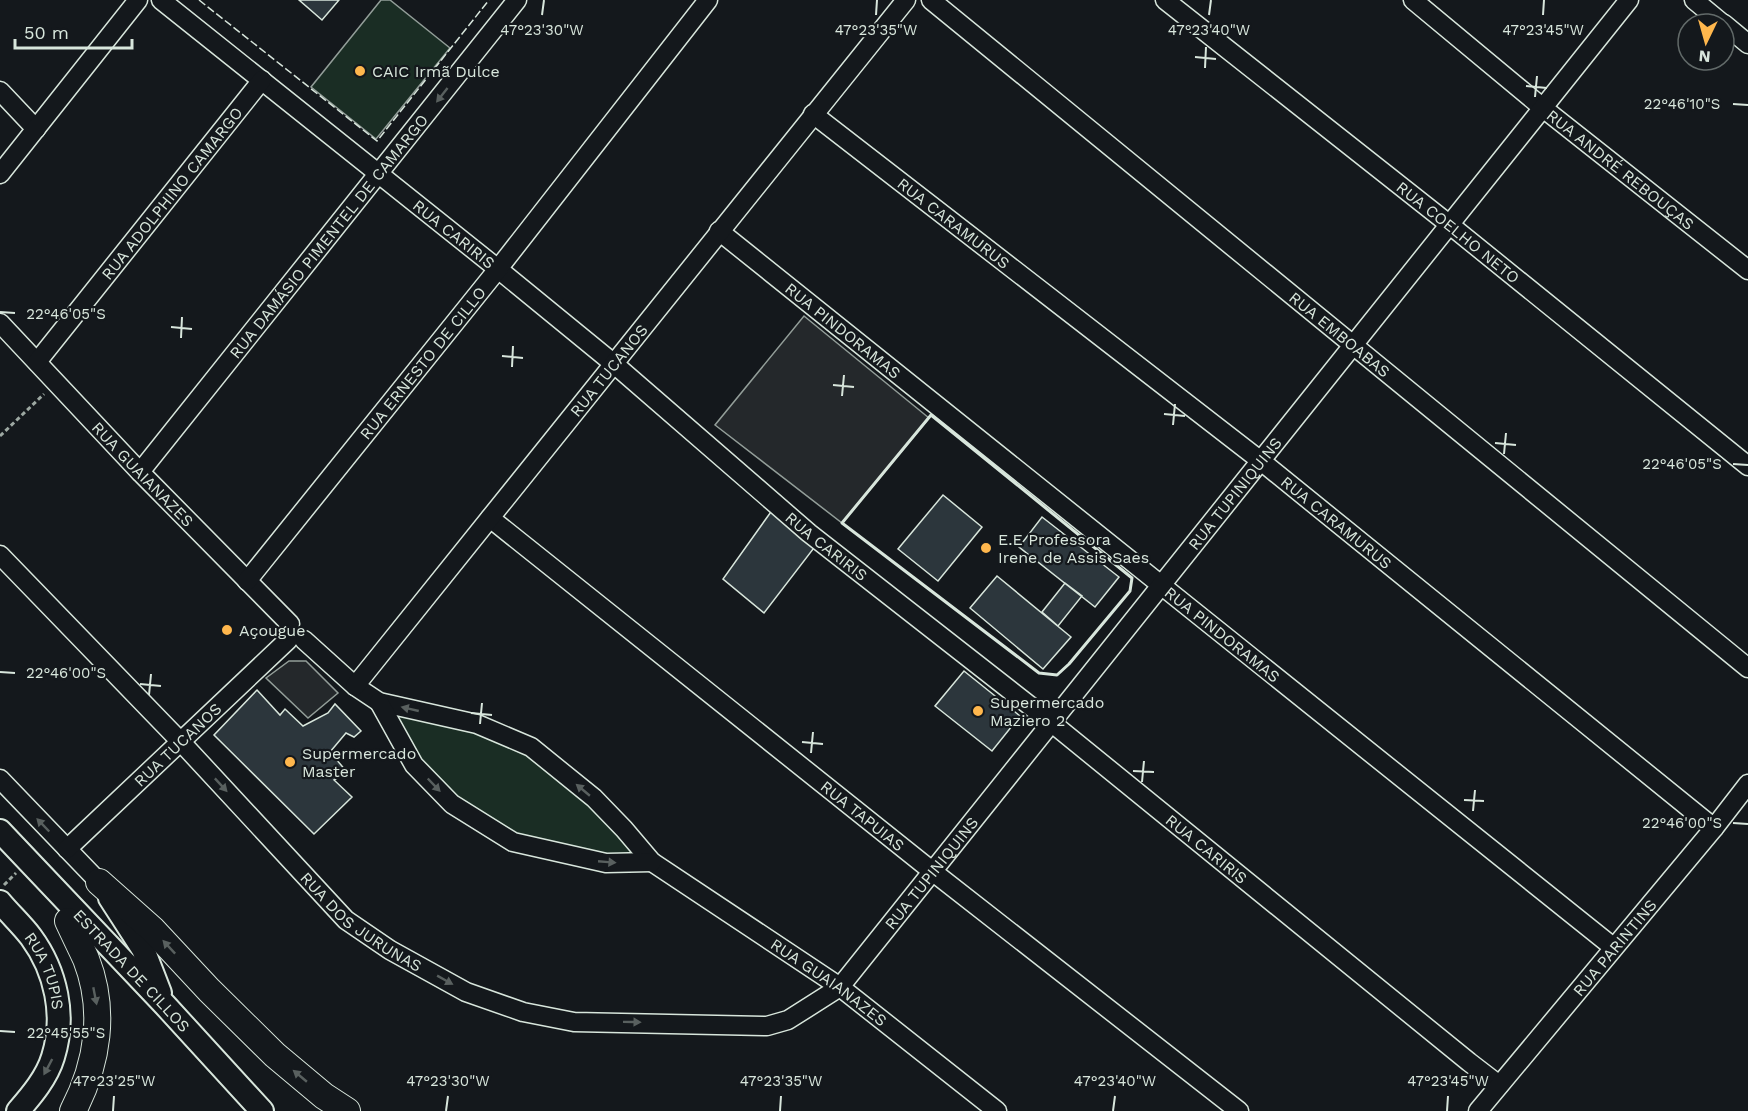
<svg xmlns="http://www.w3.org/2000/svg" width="1748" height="1111" viewBox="0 0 1748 1111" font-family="'Work Sans',sans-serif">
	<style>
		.green { fill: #1a2d24; stroke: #939e99; stroke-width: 1.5 }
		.parking { fill: #24282b; stroke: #939e99; stroke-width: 1.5 }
		.building { fill: #2c363c; stroke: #d8e6dc; stroke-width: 1.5 }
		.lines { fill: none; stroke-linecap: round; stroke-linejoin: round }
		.minor-casing { stroke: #d8e6dc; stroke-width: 21 }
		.major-casing { stroke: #d8e6dc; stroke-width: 26 }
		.highway-casing { stroke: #d8e6dc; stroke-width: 28 }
		.path { stroke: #9da8a2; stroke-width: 3; stroke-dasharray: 4.5 3; stroke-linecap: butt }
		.minor { stroke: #14181c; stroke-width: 18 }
		.major { stroke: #14181c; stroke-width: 22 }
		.highway { stroke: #14181c; stroke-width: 26 }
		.fence { stroke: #d8e6dc; stroke-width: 1.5; stroke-dasharray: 8 3; stroke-linecap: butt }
		.wall { stroke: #d8e6dc; stroke-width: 3 }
		.oneway { fill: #59605f }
		.ticks { fill: none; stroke: #d8e6dc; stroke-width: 2 }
		.poi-dot { fill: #ffb74d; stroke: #14181c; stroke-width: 2 }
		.labels { text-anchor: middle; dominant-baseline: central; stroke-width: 4.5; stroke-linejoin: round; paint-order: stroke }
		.poi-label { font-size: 16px; fill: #d8e6dc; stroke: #14181c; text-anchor: start }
		.street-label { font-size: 16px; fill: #d8e6dc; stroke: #14181c }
		.ticks-label { font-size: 15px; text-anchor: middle; fill: #d8e6dc; stroke: #14181c; stroke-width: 4.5; stroke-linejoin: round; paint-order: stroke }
	</style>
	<rect width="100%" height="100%" fill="#14181c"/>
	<path class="green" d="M381 0H390L450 48 376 139 311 87Z
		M379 702 531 747 652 862 513 842 452 804Z"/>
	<path class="parking" d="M804 316 929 418 842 523 715 425Z
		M289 661H306L338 693 308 718 266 678Z"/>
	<path class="building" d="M299 0H339L322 20Z
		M943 495 982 527 938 581 898 549Z
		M773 509 817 544 764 613 723 579Z
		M1042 517 1119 577 1095 607 1019 547Z
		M997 576 1071 637 1043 669 970 608Z
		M1065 583 1082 596 1058 626 1042 612Z
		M964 671 1020 716 992 751 935 706Z
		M257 690 280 715 285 709 303 726 328 713 335 704 361 731 354 737 346 733 330 752 347 772 334 780 352 797 314 834 214 735Z"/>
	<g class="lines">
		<defs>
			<g id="minor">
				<path id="s1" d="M161 0 498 269 613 363 809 533 1052 723 1469 1062 1499 1085"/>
				<path id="s2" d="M931 0 1748 668"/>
				<path id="s3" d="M1165 0 1450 225 1748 466"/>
				<path id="s4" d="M1413 0 1543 108 1748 270"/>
				<path d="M1694 0 1723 24"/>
				<path d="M1724 24 1748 44"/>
				<path d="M0 91 36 129"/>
				<path id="s5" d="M813 114 1261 461 1714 828"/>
				<path d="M0 174 138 0"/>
				<path id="s6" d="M719 231 1613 947"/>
				<path id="s7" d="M0 323 140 472 290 624"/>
				<path id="s8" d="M37 362 262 80"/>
				<path id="s9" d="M140 472 517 0"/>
				<path id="s10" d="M490 518 932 871 1239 1111"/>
				<path id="s11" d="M0 555 181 742 346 920 390 950 466 992 523 1012 574 1022 767 1026 788 1020 840 987 1629 0"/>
				<path id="s12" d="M247 581 498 269 708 0"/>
				<path id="s13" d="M304 640 355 686 379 702 477 724 531 747 594 798 624 829 652 862 840 987 997 1111"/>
				<path id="s14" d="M355 686 906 0"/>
				<path d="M379 702 414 765 452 804 513 842 606 863 652 862"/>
				<path d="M0 779 99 882"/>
				<path id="s15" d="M67 849 288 640"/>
				<path id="s16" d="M1478 1111 1714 828 1748 784"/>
			</g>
			<g id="major">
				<path id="s17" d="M0 831 165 1005 262 1111"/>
				<path d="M110 898 143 949 160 993"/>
				<path id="s18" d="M0 902C10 914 22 925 31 937 56 971 66 1016 53 1057 47 1077 32 1095 18 1111"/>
			</g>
			<path id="highway" d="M99 882 153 930 209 990 275 1055 324 1096 347 1111
				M68 921C74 934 80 946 86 959 106 1010 98 1063 73 1111"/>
		</defs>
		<use href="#minor" class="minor-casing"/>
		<use href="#major" class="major-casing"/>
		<use href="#highway" class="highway-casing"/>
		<path class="path" d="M0 436 44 394
			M4 885 16 873"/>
		<use href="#minor" class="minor"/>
		<use href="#major" class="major"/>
		<use href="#highway" class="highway"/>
		<path class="fence" d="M199 0 377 141 489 0"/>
		<path class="wall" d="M931 415 1132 578 1130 591 1069 664 1057 675 1039 673 842 523Z"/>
	</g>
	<defs><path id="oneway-solid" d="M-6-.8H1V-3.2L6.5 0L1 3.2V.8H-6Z" transform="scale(1.5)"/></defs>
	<g class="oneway">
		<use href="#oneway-solid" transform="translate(442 95) rotate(128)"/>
		<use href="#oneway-solid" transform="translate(410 709) rotate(-167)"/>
		<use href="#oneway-solid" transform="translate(221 785) rotate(47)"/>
		<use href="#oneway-solid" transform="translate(434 785) rotate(46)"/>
		<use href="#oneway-solid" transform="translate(583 790) rotate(-140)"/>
		<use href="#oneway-solid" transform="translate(43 825) rotate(-134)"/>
		<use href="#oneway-solid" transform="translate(607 862) rotate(5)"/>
		<use href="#oneway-solid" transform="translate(169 947) rotate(-133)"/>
		<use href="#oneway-solid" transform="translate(445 980) rotate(29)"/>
		<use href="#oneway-solid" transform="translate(95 996) rotate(79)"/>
		<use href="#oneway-solid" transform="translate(632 1022) rotate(1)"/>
		<use href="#oneway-solid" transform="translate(48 1067) rotate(118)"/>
		<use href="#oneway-solid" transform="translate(300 1076) rotate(-140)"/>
	</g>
	<path class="ticks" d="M542 15 544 0M876 15 877 0M1209 15 1211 0M1543 15 1544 0M1195 57 1216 59M1205 68 1206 47M1526 86 1547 88M1535 97 1537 76M1733 104 1748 105M0 312 15 313M171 327 192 329M181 338 182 317M502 356 523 358M512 367 513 346M833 385 854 387M842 396 844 375M1164 414 1185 416M1173 425 1175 404M1495 443 1516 445M1504 454 1506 433M1733 464 1748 465M0 672 15 673M140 684 161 686M149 695 151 674M471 713 492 715M480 724 482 703M802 742 823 744M811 753 813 732M1133 771 1154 772M1142 782 1144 761M1464 800 1484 801M1473 811 1475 790M1733 823 1748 824M0 1031 15 1032M113 1111 114 1096M446 1111 448 1096M780 1111 781 1096M1113 1111 1115 1096M1447 1111 1448 1096"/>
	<g class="poi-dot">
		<circle cx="360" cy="71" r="6"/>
		<circle cx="986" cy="548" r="6"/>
		<circle cx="227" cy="630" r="6"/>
		<circle cx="978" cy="711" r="6"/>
		<circle cx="290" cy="762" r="6"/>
	</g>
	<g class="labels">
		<g class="poi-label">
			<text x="372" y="71">CAIC Irmã Dulce</text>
			<text x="998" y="539">E.E Professora<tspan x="998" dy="18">Irene de Assis Saes</tspan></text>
			<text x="239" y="630">Açougue</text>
			<text x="990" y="702">Supermercado<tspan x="990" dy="18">Maziero 2</tspan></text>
			<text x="302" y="753">Supermercado<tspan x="302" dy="18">Master</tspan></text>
		</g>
		<g class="street-label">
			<text stroke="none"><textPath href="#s4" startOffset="268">RUA ANDRÉ REBOUÇAS</textPath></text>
			<text stroke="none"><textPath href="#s8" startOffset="216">RUA ADOLPHINO CAMARGO</textPath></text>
			<text stroke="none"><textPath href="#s5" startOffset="178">RUA CARAMURUS</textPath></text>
			<text stroke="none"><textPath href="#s3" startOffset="374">RUA COELHO NETO</textPath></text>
			<text stroke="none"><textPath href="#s1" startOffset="375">RUA CARIRIS</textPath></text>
			<text stroke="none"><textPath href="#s9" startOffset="302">RUA DAMÁSIO PIMENTEL DE CAMARGO</textPath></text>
			<text stroke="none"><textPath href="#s6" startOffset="159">RUA PINDORAMAS</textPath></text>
			<text stroke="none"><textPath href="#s2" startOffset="528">RUA EMBOABAS</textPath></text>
			<text stroke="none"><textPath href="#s12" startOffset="280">RUA ERNESTO DE CILLO</textPath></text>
			<text stroke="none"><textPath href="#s14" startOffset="405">RUA TUCANOS</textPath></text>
			<text stroke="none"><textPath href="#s7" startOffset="208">RUA GUAIANAZES</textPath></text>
			<text stroke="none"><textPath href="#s11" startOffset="1664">RUA TUPINIQUINS</textPath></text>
			<text stroke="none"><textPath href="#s5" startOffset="664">RUA CARAMURUS</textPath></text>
			<text stroke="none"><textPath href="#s1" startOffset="861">RUA CARIRIS</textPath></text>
			<text stroke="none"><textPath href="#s6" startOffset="645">RUA PINDORAMAS</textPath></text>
			<text stroke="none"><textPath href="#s15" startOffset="152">RUA TUCANOS</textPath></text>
			<text stroke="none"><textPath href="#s10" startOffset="477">RUA TAPUIAS</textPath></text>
			<text stroke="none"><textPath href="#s1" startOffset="1347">RUA CARIRIS</textPath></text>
			<text stroke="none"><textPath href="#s11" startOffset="1178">RUA TUPINIQUINS</textPath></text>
			<text stroke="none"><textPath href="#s11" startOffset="516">RUA DOS JURUNAS</textPath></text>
			<text stroke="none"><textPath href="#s16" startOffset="213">RUA PARINTINS</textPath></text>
			<text stroke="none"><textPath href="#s17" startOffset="192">ESTRADA DE CILLOS</textPath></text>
			<text stroke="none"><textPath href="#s18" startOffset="84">RUA TUPIS</textPath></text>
			<text stroke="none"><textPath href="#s13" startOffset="638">RUA GUAIANAZES</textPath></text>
		</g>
	</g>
	<g class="ticks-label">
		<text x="542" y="35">47°23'30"W</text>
		<text x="876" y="35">47°23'35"W</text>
		<text x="1209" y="35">47°23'40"W</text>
		<text x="1543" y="35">47°23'45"W</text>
		<text x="1682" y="109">22°46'10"S</text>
		<text x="66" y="319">22°46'05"S</text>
		<text x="1682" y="469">22°46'05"S</text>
		<text x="66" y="678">22°46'00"S</text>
		<text x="1682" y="828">22°46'00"S</text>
		<text x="66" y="1038">22°45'55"S</text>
		<text x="114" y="1086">47°23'25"W</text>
		<text x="448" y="1086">47°23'30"W</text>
		<text x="781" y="1086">47°23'35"W</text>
		<text x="1115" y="1086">47°23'40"W</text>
		<text x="1448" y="1086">47°23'45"W</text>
	</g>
	<g transform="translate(1706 42) rotate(185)"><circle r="28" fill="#14181c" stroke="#626a69" stroke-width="1.5"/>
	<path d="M0-4.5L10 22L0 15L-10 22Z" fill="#ffb74d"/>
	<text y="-9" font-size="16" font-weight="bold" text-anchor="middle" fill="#d8e6dc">N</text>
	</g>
	<path d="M15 39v9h117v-9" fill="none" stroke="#d8e6dc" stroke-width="3"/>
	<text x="24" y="39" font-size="18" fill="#d8e6dc" stroke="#14181c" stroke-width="4.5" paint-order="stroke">50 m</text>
</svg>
